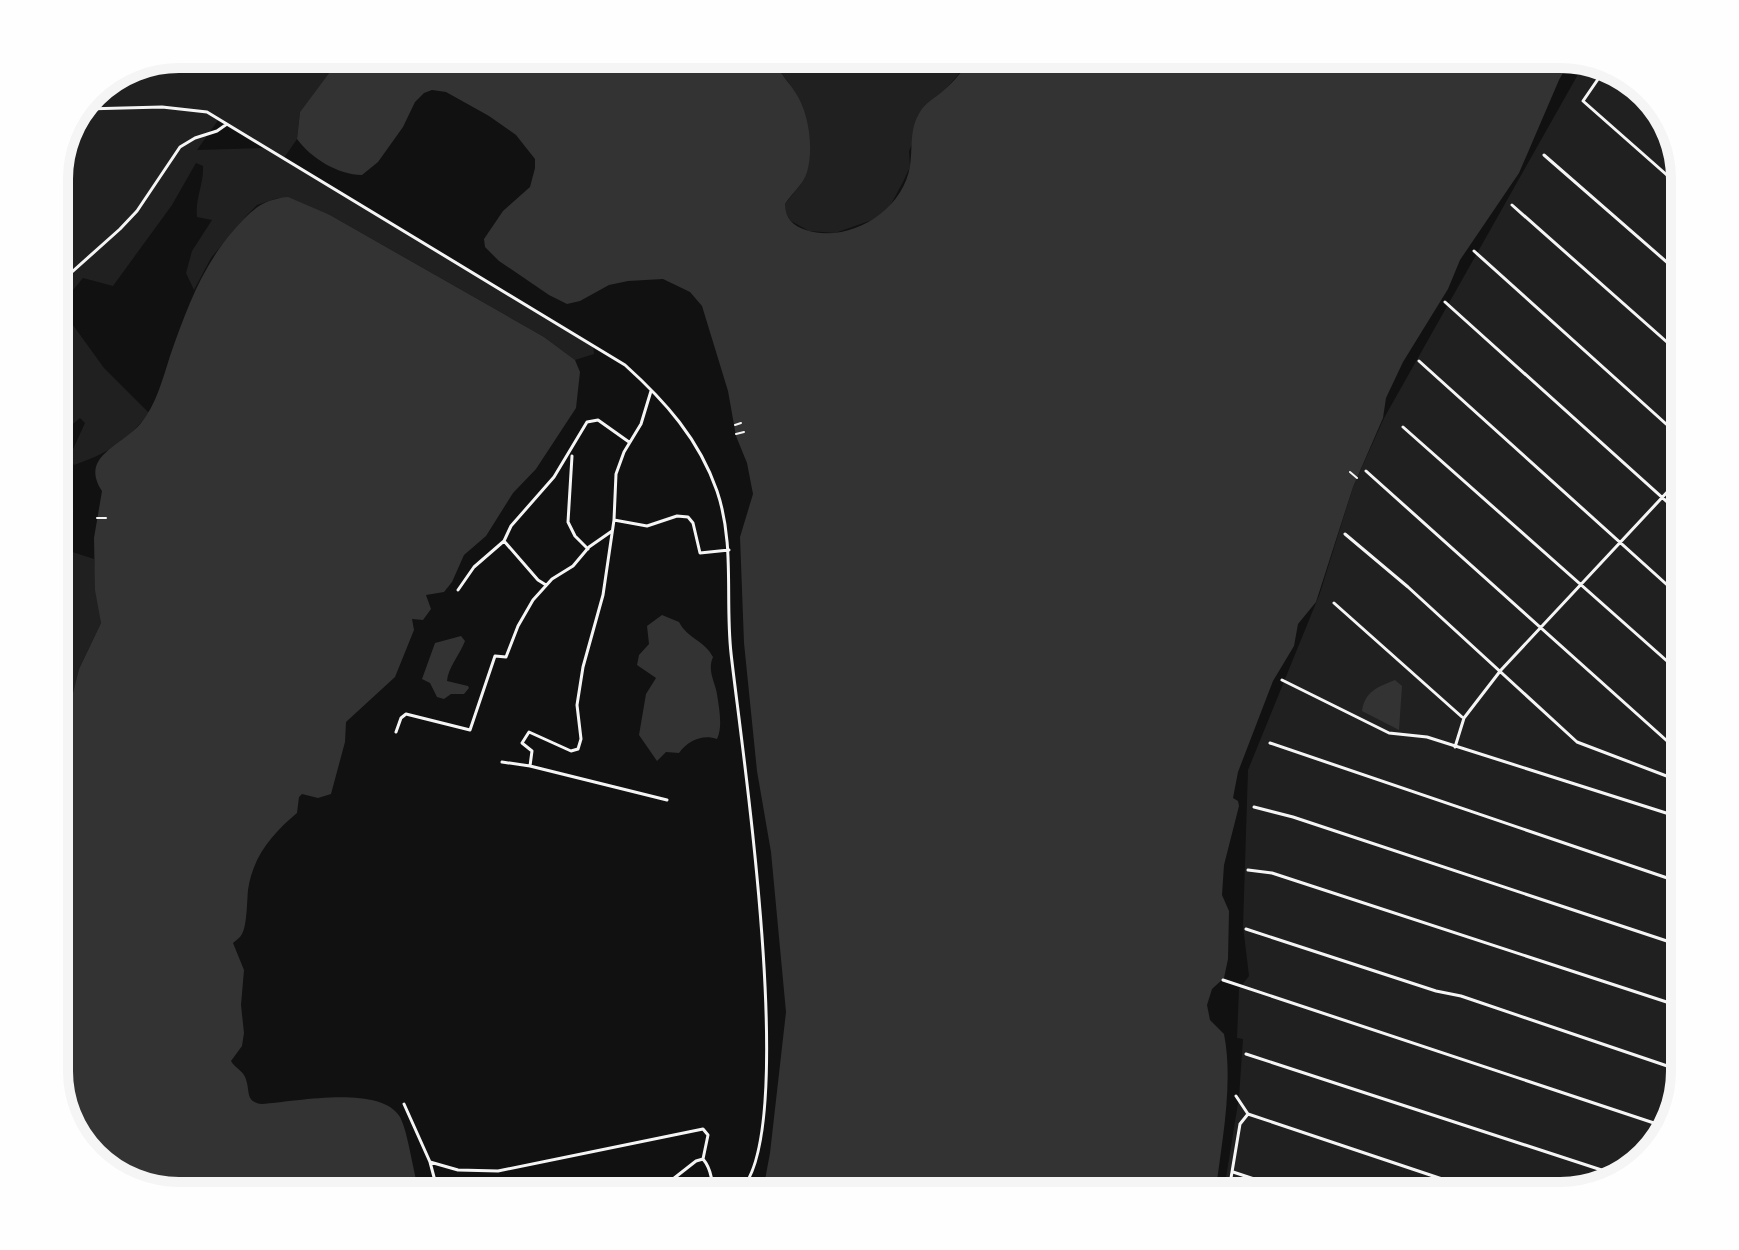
<svg xmlns="http://www.w3.org/2000/svg" width="1739" height="1250" viewBox="0 0 1739 1250" font-family="Raleway,sans-serif">
	<style>
		.green { fill: #202020; fill-rule: evenodd }
		.water { fill: #333 }
		.lines { fill: none; stroke-linecap: round; stroke-linejoin: round }
		.path { stroke: #f5f5f5; stroke-width: 2 }
		.minor { stroke: #f5f5f5; stroke-width: 3 }
		.rim { fill: none; stroke: #f5f5f5; stroke-width: 10 }
	</style>
	<rect width="100%" height="100%" fill="#111"/>
	<path class="green" d="M179 54H352L330 73 300 112 297 139 284 158 593 346 594 354 575 360 544 337 330 215 278 198 257 205 247 215 211 258 194 290 186 273 192 251 212 220 197 217C195 198 204 184 203 166L196 163 172 205 113 286 83 278 69 295 65 314 104 368 149 413C126 442 108 453 74 465L69 458 85 423 80 418 54 440V171L96 85ZM219 119 265 148 197 150Z
		M773 54H976L945 90 933 99 909 151 910 167 903 182 890 206 875 219 835 233 809 231 791 221 785 212V204L801 184 789 83 778 69Z
		M1585 62 1636 80 1672 124 1685 179V1071L1659 1147 1615 1183 1560 1196H1223L1239 1097 1243 1039 1237 1038 1239 989 1249 976 1243 926 1248 770 1320 593 1353 487 1384 418Z
		M54 546 94 559 101 623 79 669 69 709 54 732Z"/>
	<path class="water" d="M352 54H773C775 69 787 79 795 92 809 112 814 149 807 172 803 185 792 193 785 204 785 218 793 226 806 230 849 244 903 211 910 166 913 147 909 129 920 112 925 103 935 98 943 91 955 81 966 66 976 54H1560L1571 58 1559 80 1519 173 1460 260 1448 289 1403 362 1386 398 1383 418 1353 487 1316 602 1298 624 1294 646 1273 681 1238 772 1233 798 1238 801 1239 806 1224 865 1222 895 1229 911 1228 959 1224 978 1212 989 1207 1005 1210 1020 1224 1034C1234 1084 1221 1146 1215 1196H762L770 1153 786 1012 771 852 757 771 744 643 740 537 753 494 747 463 736 436 728 391 702 306 690 292 663 279 628 281 609 285 580 301 567 304 549 295 499 261 485 247 484 239 503 211 530 187 535 168V159L516 135 489 116 446 92 432 90 424 93 415 102 403 127 378 162 362 175C338 175 311 158 297 139L300 112 330 72Z
		M288 197 330 215 544 337 575 360 580 372 576 408 536 469 513 493 486 536 464 555 452 582 444 592 426 595 431 609 423 620 412 619 414 630 395 677 346 722 345 742 331 794 318 798 302 794 299 797 297 813C272 834 253 856 248 890 247 901 247 926 242 934 240 938 236 940 233 943L244 970 241 1005 244 1033 242 1046 231 1061C235 1068 242 1070 245 1077 251 1090 244 1102 262 1104 294 1102 380 1084 400 1117 409 1134 413 1175 421 1196H179L103 1170 71 1133 54 1078V732L69 709 79 669 101 623 95 590 94 538 102 491C79 456 121 447 141 423 156 405 163 378 170 356 186 311 201 268 233 231 249 212 262 199 288 197Z
		M662 615 679 622C687 638 705 641 713 657 707 671 715 681 717 694 719 708 723 727 717 739 702 734 688 741 679 753L666 752 657 761 639 735 646 694 656 678 637 665 639 655 649 644 647 626Z
		M461 636 465 641C460 654 448 668 447 681L468 686 469 688 464 694H451L444 699 437 697 430 683 422 679 435 643Z
		M1395 680 1402 686 1399 730 1362 711C1365 691 1378 687 1395 680Z"/>
	<g class="lines">
		<path class="path" d="M735 425 741 423
			M736 434 744 432
			M1350 472 1357 478
			M97 518H106"/>
		<path class="minor" d="M1605 69 1583 101 1685 191
			M85 109 162 107 207 112 625 365C665 401 699 439 717 491 735 544 725 599 731 653 740 738 804 1152 735 1195
			M1544 155 1685 278
			M1512 205 1685 358
			M1474 251 1685 441
			M54 288 120 229 137 211 180 147 195 138 217 131 227 124
			M1445 302 1685 518
			M1419 361 1685 601
			M54 400 60 388 54 379
			M1403 427 1685 677
			M572 456 568 522 575 536 588 549
			M1366 471 1685 757
			M614 520 647 526 677 516 688 517 693 523 700 553 729 550
			M1345 534 1408 587 1577 742 1685 783
			M504 541 538 580 546 585
			M458 590 474 567 504 541 511 526 554 477 587 422 598 420 629 442
			M1334 603 1462 717
			M1282 680 1389 733 1427 737 1685 819
			M396 732 401 718 406 714 470 730 495 656 506 657 518 626 533 600 552 579 573 566 589 547 612 531
			M1270 743 1685 884
			M1455 747 1464 718 1501 670 1685 473
			M502 762 530 766 667 800
			M530 766 532 751 522 743 529 732 571 751 578 749 581 739 577 705 583 667 603 595 614 520 616 474 624 452 641 424 651 391
			M1254 807 1293 817 1685 947
			M1248 870 1272 873 1685 1008
			M1246 929 1436 991 1461 996 1685 1072
			M1223 980 1666 1127
			M1246 1054 1623 1177
			M1236 1096 1248 1114
			M404 1104 430 1162 439 1196
			M1248 1114 1493 1196
			M430 1162 458 1170 498 1171 703 1129 708 1135 703 1159C719 1178 701 1188 735 1195
			M1233 1172 1306 1196
			M636 1196 673 1179 696 1161 703 1159
			M1228 1196 1240 1124 1248 1114"/>
	</g>
	<path d="M0 0H1739V1250H0ZM179 68H1560A111 111 0 0 1 1671 179V1071A111 111 0 0 1 1560 1182H179A111 111 0 0 1 68 1071V179A111 111 0 0 1 179 68Z" fill="#fefefe" fill-rule="evenodd"/>
	<path class="rim" d="M179 68H1560A111 111 0 0 1 1671 179V1071A111 111 0 0 1 1560 1182H179A111 111 0 0 1 68 1071V179A111 111 0 0 1 179 68Z"/>
</svg>
